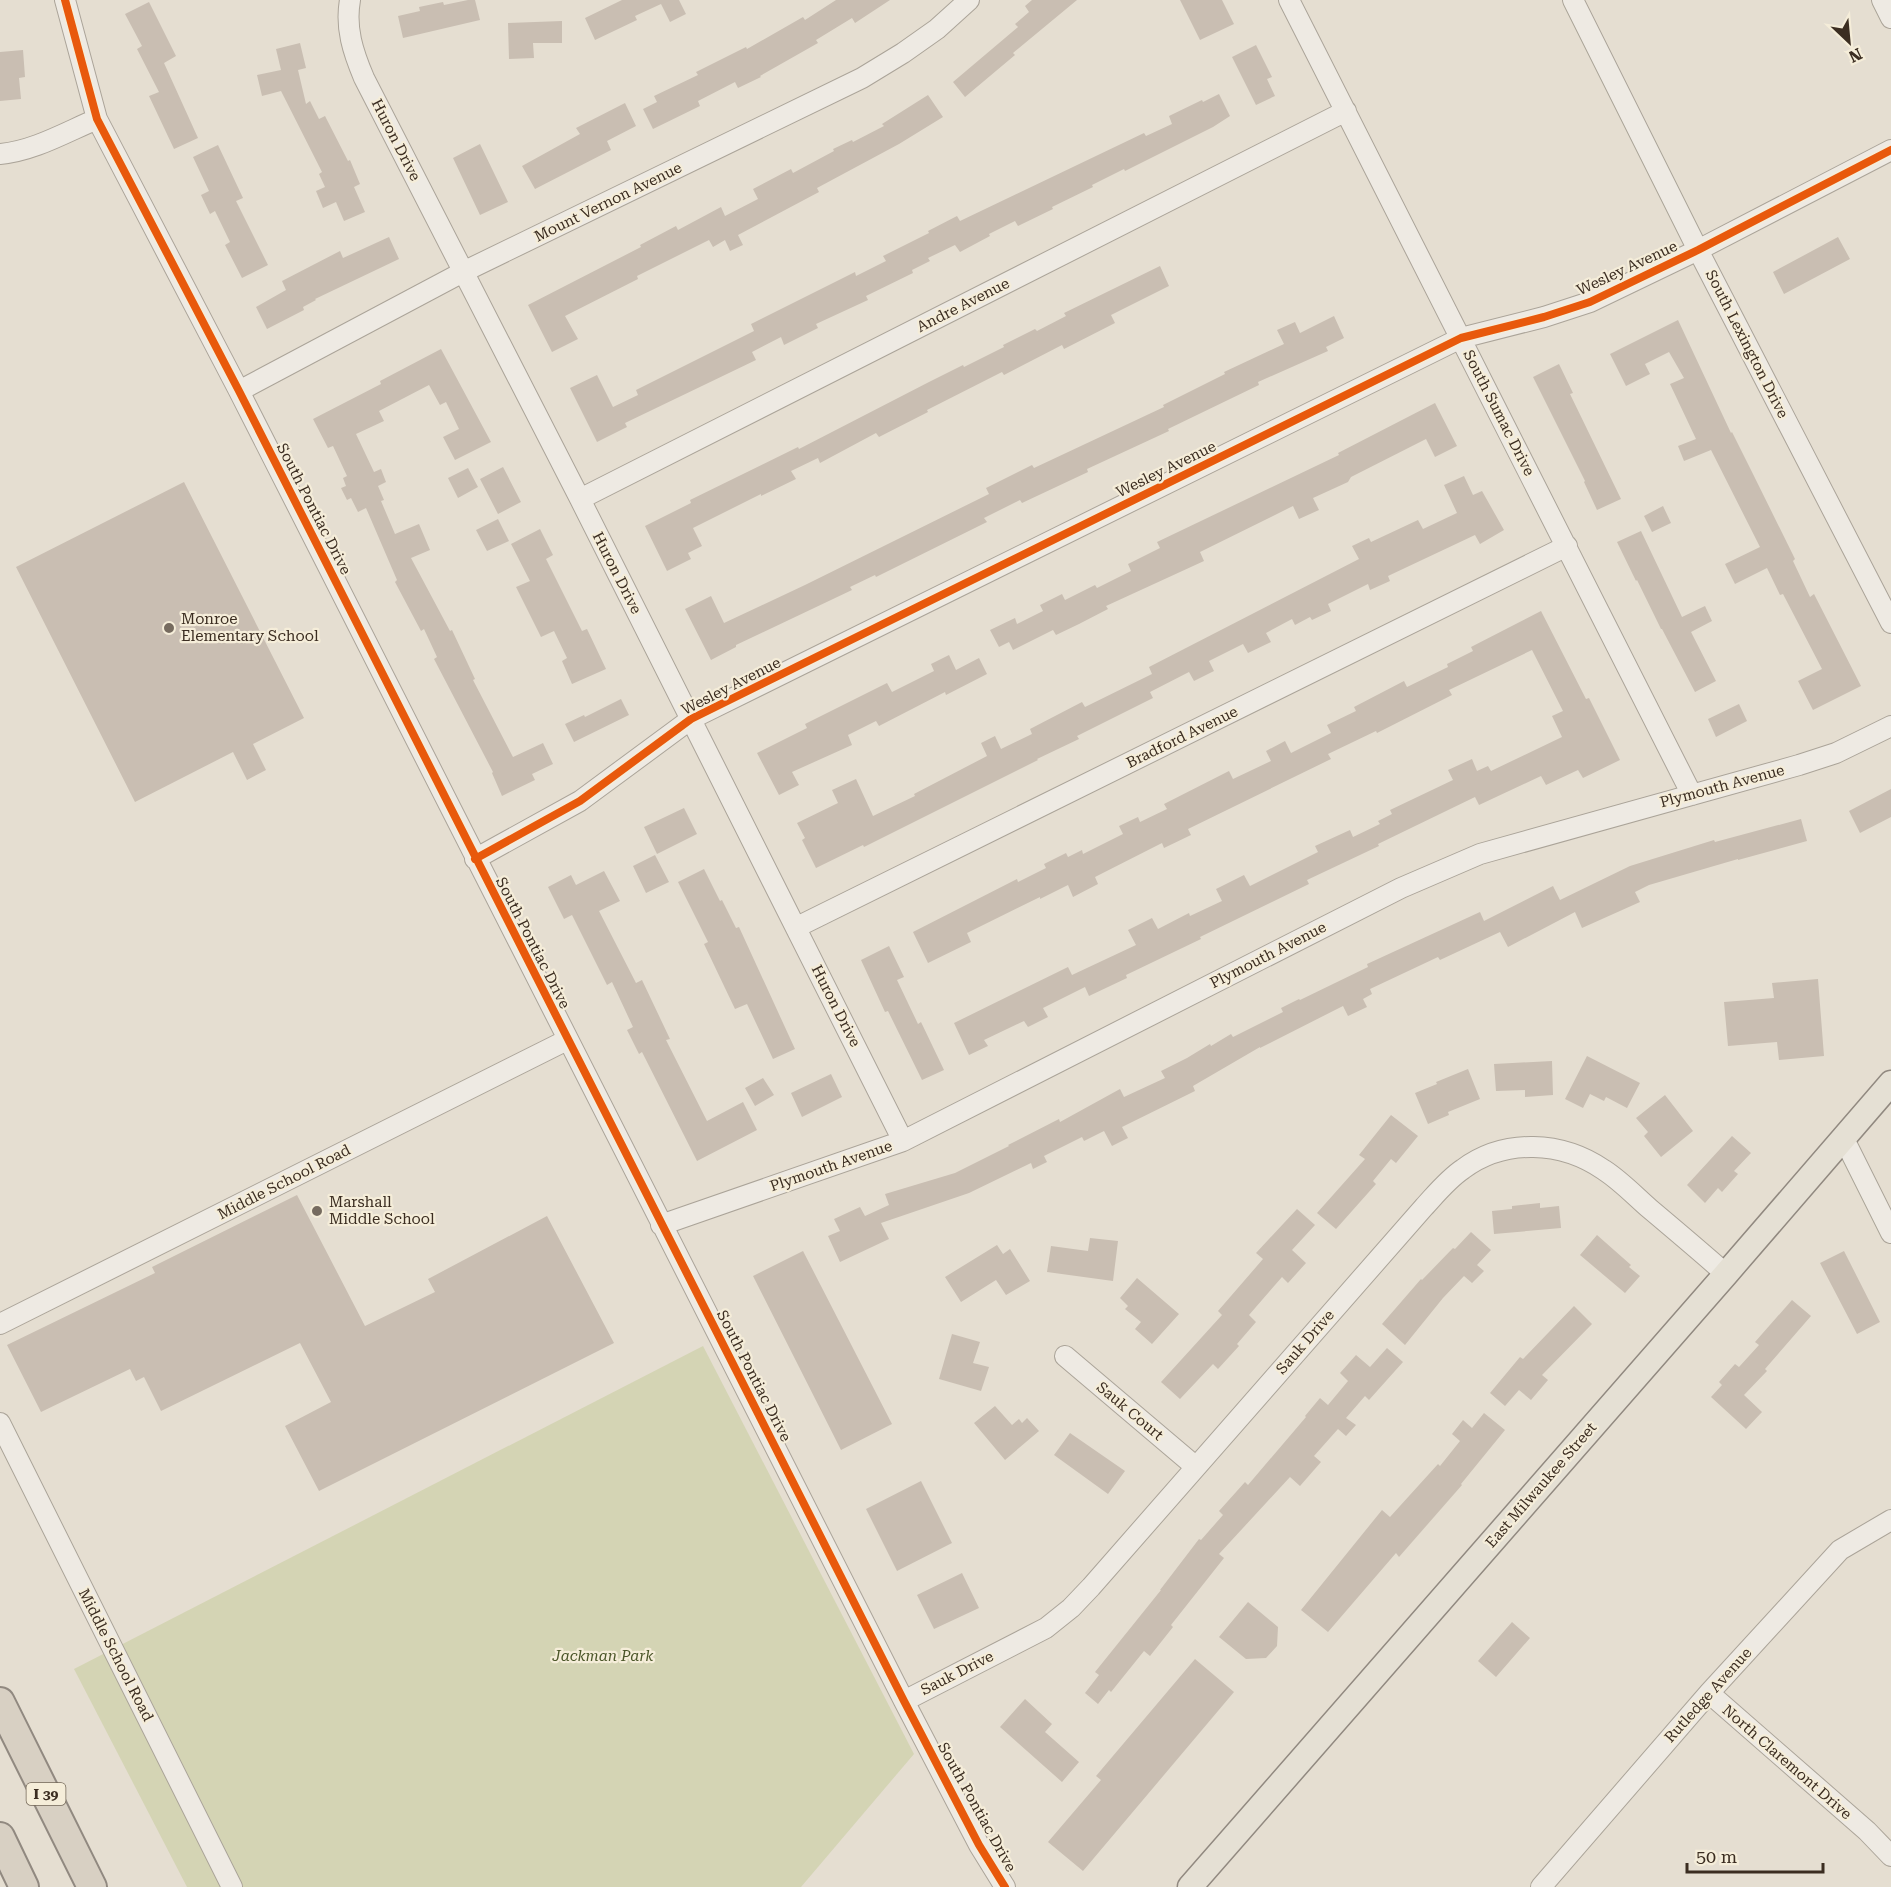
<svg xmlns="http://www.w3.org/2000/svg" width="1891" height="1887" viewBox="0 0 1891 1887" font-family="'Roboto Serif',serif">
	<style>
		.green { fill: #d4d4b4 }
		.building { fill: #c9beb2 }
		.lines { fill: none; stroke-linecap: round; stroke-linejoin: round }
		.minor-casing { stroke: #aba499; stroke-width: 22 }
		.major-casing { stroke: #918980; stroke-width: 27 }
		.highway-casing { stroke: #918980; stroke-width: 32 }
		.minor { stroke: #eeeae3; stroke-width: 20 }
		.major { stroke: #e5e0d4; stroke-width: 24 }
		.highway { stroke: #d8d0c3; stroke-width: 28 }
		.cycleway-casing { stroke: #f5edd9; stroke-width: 11 }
		.cycleway { stroke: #e8590c; stroke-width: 8 }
		.poi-dot { fill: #766b5f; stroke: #f5edd9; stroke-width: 2 }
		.labels { text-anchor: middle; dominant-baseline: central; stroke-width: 4.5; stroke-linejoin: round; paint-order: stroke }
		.shield { fill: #f5edd9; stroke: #736758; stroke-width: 1.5 }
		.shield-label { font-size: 14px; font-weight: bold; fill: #3b2d21 }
		.street-label { font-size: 15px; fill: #3b2d21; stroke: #f5edd9 }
		.poi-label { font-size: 15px; fill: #3b2d21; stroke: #f5edd9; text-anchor: start }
		.park-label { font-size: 15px; font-style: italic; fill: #4b5629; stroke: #f5edd9 }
	</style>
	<rect width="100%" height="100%" fill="#e5ded1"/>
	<path class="green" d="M703 1346 914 1754 801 1887H187L74 1669Z"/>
	<path class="building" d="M468 0H475L480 20 403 38 398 16 420 11 419 7 443 2 444 5Z
		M622 0H679L686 14 670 22 661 4 635 16 637 20 595 40 585 18Z
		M836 0H890L855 23 852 18 816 40 818 43 760 76 761 77 738 88 735 82 698 101 700 106 653 129 643 109 657 102 654 96 698 75 696 72 746 47 747 49 803 17 805 20Z
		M1032 0H1077L1013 53 1015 55 965 97 953 82 1018 27 1015 24 1029 12 1025 6Z
		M1180 0H1222L1234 24 1200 40Z
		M149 2 176 56 164 63 198 138 174 149 149 96 159 92 137 49 142 46 125 14Z
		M562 21V43H533L534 58 509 59 508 23Z
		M300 43 306 68 298 70 306 104 310 101 319 119 325 116 348 161 350 160 360 184 354 187 365 212 344 221 336 202 323 208 316 191 325 187 319 174 322 172 281 91 262 96 257 75 281 70 276 49Z
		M1256 45 1272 77 1267 79 1275 96 1256 105 1232 57Z
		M23 50 25 77 19 78 21 99 0 101V52Z
		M1219 94 1230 116 1213 127 1125 171 1124 169 1092 185 1093 187 1052 207 1053 209 1018 226 1015 221 989 234 990 236 960 252 955 245 928 258 930 261 912 270 913 273 866 296 868 300 816 324 818 328 784 345 781 337 752 352 756 360 625 423 627 427 597 442 570 388 597 375 613 407 638 395 636 390 754 331 751 324 855 272 856 276 886 261 883 256 929 233 928 231 957 216 960 221 1144 133 1146 136 1172 124 1169 116 1202 100 1203 102Z
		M928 95 943 117 899 144 817 188 819 192 738 235 743 245 730 251 725 240 713 247 709 240 637 276 638 279 565 316 578 339 552 352 528 305 641 247 640 245 676 226 678 230 721 207 725 216 758 199 753 189 791 169 793 173 834 151 833 149 852 140 853 142 884 126 882 124Z
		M625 103 636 126 607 141 611 150 535 189 522 166 580 134 576 128Z
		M480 144 508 202 480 215 453 158Z
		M218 145 243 198 236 201 268 265 242 278 225 245 230 242 215 211 210 214 201 195 209 191 193 157Z
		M389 237 399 259 315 299 316 300 303 307 304 310 267 329 256 307 286 290 282 281 340 251 343 258Z
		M1838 237 1850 259 1784 294 1773 272Z
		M1160 266 1169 286 1111 315 1115 323 1064 349 1062 345 1004 375 1002 372 927 410 928 412 879 437 876 433 820 463 818 458 791 471 796 479 761 496V494L693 528 702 546 688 553 691 559 667 571 645 526 691 503 690 500 798 447 799 449 929 382 963 365 964 367 1004 347 1003 345 1035 329 1037 331 1066 316 1064 313Z
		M1334 316 1344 338 1326 347 1328 351 1258 382 1259 385 1168 429 1169 431 1087 469 1088 472 1022 503 1020 500 984 518 987 522 876 577 875 575 850 587 852 590 736 645V647L711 660 685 609 711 596 724 623 805 585 989 494 986 488 1032 465 1034 468 1164 407 1163 405 1225 374 1224 372 1284 344 1277 330 1295 322 1300 333Z
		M1678 320 1731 433 1732 432 1752 472 1795 559 1793 561 1810 597 1814 594 1861 686 1813 710 1798 681 1822 669 1783 594 1780 595 1767 568 1735 584 1725 564 1760 547 1711 450 1684 461 1678 446 1696 439 1670 384 1684 378 1669 352 1645 364 1650 374 1626 386 1610 354Z
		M441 349 491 442 455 460 443 437 459 429 446 402 440 405 429 385 379 411 384 421 356 434 374 472 381 469 386 482 378 486 384 500 381 501 395 534 419 524 430 550 411 558 450 631 452 630 475 679 473 680 513 757 543 743 553 764 532 774 535 780 502 796 492 773 493 772 434 659 437 657 424 629 421 631 395 582 397 580 366 508 358 512 351 498 347 500 341 488 346 486 343 478 347 476 333 446 328 448 313 419 381 384 380 381Z
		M1559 364 1573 393 1570 394 1621 499 1597 510 1584 482 1585 481 1533 377Z
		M1435 403 1457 446 1435 457 1426 439 1351 477 1348 482 1313 498 1319 510 1299 519 1293 506 1200 552 1204 561 1106 606 1108 609 1079 624 1056 635 1053 630 1013 650 1009 642 999 647 990 630 1015 618 1017 624 1043 611 1040 605 1062 594 1065 600 1095 585 1097 588 1131 571 1128 564 1160 548 1157 542 1339 455 1338 453Z
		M503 467 521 502 498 514 480 479Z
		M468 468 478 487 458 498 448 478Z
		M1464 476 1473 495 1482 491 1504 530 1480 544 1475 535 1388 576 1390 581 1370 590 1368 584 1328 604 1331 611 1312 620 1310 617 1295 625 1292 619 1266 633 1271 642 1248 653 1243 644 1209 661 1214 671 1194 681 1189 672 1150 692 1153 698 1077 736 1079 739 1037 759 1038 760 864 847 863 845 816 868 802 840 805 838 797 823 838 803 832 790 856 779 873 816 915 796 914 794 987 756 981 743 995 736 1001 749 1032 734 1030 729 1082 702 1085 707 1152 674 1149 667 1359 559 1352 546 1369 538 1371 542 1418 520 1423 529 1457 513 1444 485Z
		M184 482 304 718 253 744 266 770 247 780 233 752 135 802 16 567Z
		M1663 506 1671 523 1652 532 1644 516Z
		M498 519 509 541 487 551 476 530Z
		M540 529 553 555 546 559 582 631 587 629 606 669 572 684 562 661 567 658 554 631 541 637 516 587 530 581 511 544Z
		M1641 531 1682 617 1705 606 1712 621 1691 632 1716 681 1695 692 1662 629H1661L1637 580 1636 581 1617 542Z
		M1541 611 1586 699 1589 698 1620 760 1583 778 1578 770 1546 785 1541 776 1479 805 1475 797 1378 844 1379 846 1307 880 1309 884 1200 937 1201 939 1126 975 1127 978 1089 996 1085 987 1043 1008 1048 1017 1028 1027 1024 1021 984 1040 988 1046 969 1055 954 1023 1068 967 1072 975 1136 945 1128 930 1152 918 1158 929 1189 913 1190 916 1222 901 1216 889 1244 875 1250 886 1318 852 1315 846 1350 830 1353 837 1380 824 1378 821 1392 814 1390 810 1453 780 1448 770 1472 759 1477 771 1488 766 1491 771 1562 737 1552 716 1563 711 1532 650 1449 690 1452 695 1377 733 1376 731 1328 754 1331 759 1188 829 1191 835 1164 848 1162 843 1095 877 1098 884 1073 897 1068 885 1040 899V897L967 933 971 942 928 963 913 932 1017 879 1018 882 1046 868 1044 864 1066 853 1068 857 1082 850 1083 854 1123 834 1119 826 1138 817 1140 822 1167 809 1164 804 1229 771 1233 779 1271 761 1266 751 1285 741 1291 753 1331 733 1327 725 1356 711 1354 707 1404 681 1407 687 1448 667 1447 664 1473 651 1471 647Z
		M949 655 956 670 979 658 987 674 946 695 945 692 879 726 876 721 848 735 852 745 792 772 799 785 779 795 757 753 807 728 805 724 887 683 892 692 934 671 931 664Z
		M621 699 629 715 574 742 565 724 584 715 585 717Z
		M1739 704 1747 721 1716 737 1708 719Z
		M1891 789V817L1860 833 1849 811Z
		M684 808 697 834 657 854 644 827Z
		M1801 819 1807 841 1738 860V859L1649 885 1635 892 1640 902 1582 928 1575 912 1508 947 1500 932 1440 960 1438 957 1370 989 1372 994 1363 999 1367 1007 1348 1016 1343 1006 1260 1048V1047L1193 1086 1195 1091 1122 1127 1128 1138 1112 1146 1104 1131 1084 1141 1082 1137 1044 1156 1047 1162 1033 1169 1031 1163 969 1193 881 1223 889 1239 840 1262 828 1236 840 1231 834 1219 860 1207 865 1216 889 1205 885 1194 955 1173 1009 1146 1008 1145 1059 1119 1060 1122 1120 1089 1124 1097 1165 1078 1161 1071 1187 1058 1210 1044 1211 1046 1231 1034 1233 1037 1283 1012 1281 1008 1299 999 1300 1000 1368 967 1367 964 1480 912 1484 921 1553 886 1560 900 1630 866 1714 840 1715 842Z
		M655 855 669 882 646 893 633 866Z
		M704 869 720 901 722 900 736 928 739 927 795 1049 773 1059 747 1004 735 1009 704 944 708 942 678 882Z
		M604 871 620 901 599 911 636 983 642 980 670 1039 666 1040 707 1121 743 1102 757 1130 697 1161 642 1052 639 1054 627 1030 633 1027 612 982 607 985 572 915 564 919 548 887 571 875 576 885Z
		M889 946 904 977 897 980 918 1024 921 1022 944 1070 922 1080 888 1011 885 1012 861 960Z
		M1818 979 1824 1056 1779 1060 1777 1042 1728 1046 1724 1002 1774 998 1772 983Z
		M1587 1056 1640 1083 1627 1108 1606 1097 1604 1101 1590 1094 1583 1108 1565 1099Z
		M1552 1061 1553 1095 1525 1097V1090L1496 1091 1494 1064Z
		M1468 1069 1480 1099 1448 1112 1449 1115 1428 1124 1415 1093 1437 1084 1436 1082Z
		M831 1074 842 1097 802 1117 791 1093Z
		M763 1078 774 1095 755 1106 745 1088Z
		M1665 1095 1693 1131 1661 1157 1644 1136 1648 1132 1636 1118Z
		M1391 1115 1418 1136 1396 1163 1391 1159 1373 1181 1376 1184 1336 1229 1317 1213 1365 1159 1359 1155Z
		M1732 1136 1751 1153 1734 1171 1738 1174 1722 1192 1718 1188 1705 1203 1687 1185Z
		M297 1195 365 1326 435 1292 428 1279 547 1216 614 1343 319 1491 285 1426 331 1402 300 1343 161 1411 144 1377 136 1381 130 1369 41 1412 7 1345 155 1273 152 1267Z
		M1540 1203V1208L1559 1206 1561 1228 1494 1234 1492 1211 1512 1209V1206Z
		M1297 1209 1315 1225 1292 1250 1306 1263 1288 1283 1282 1277 1249 1315 1256 1322 1237 1344 1239 1346 1218 1369 1213 1364 1180 1399 1161 1382 1222 1315 1218 1311 1263 1259 1256 1253Z
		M1471 1232 1491 1250 1477 1265 1484 1271 1472 1283 1464 1276 1443 1298 1405 1345 1382 1324 1421 1279 1422 1280 1453 1248 1455 1249Z
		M1597 1235 1631 1265 1629 1267 1640 1276 1625 1293 1580 1255Z
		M1090 1238 1118 1241 1113 1281 1047 1272 1051 1246 1088 1251Z
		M997 1245 1003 1254 1010 1249 1030 1281 1006 1295 996 1280 961 1302 945 1277Z
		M803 1251 892 1424 841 1450 753 1276Z
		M1844 1251 1880 1322 1857 1334 1820 1263Z
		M1137 1278 1179 1314 1152 1344 1135 1329 1141 1322 1125 1309 1128 1306 1120 1298Z
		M1792 1300 1811 1316 1765 1369 1767 1371 1744 1395 1762 1412 1746 1429 1711 1397 1722 1385 1719 1382 1735 1364 1739 1367 1759 1345 1755 1342Z
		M1574 1306 1592 1324 1542 1375 1548 1380 1531 1400 1519 1390 1505 1406 1490 1393 1520 1357 1523 1359Z
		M952 1334 980 1342 973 1363 989 1367 981 1391 939 1379Z
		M1387 1348 1403 1362 1369 1400 1365 1396 1346 1418 1356 1425 1346 1436 1338 1429 1314 1456 1321 1462 1300 1486 1290 1477 1219 1554 1224 1558 1171 1625 1173 1627 1150 1656 1144 1651 1111 1692 1109 1690 1098 1704 1085 1693 1099 1675 1095 1672 1161 1590H1160L1199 1539 1201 1540 1223 1515 1219 1511 1245 1482 1248 1485 1306 1417 1305 1416 1320 1398 1328 1405 1348 1381 1340 1373 1356 1355 1370 1367Z
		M995 1406 1012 1425 1019 1419 1022 1423 1027 1418 1039 1431 1005 1460 974 1423Z
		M1484 1413 1505 1430 1461 1484 1462 1485 1399 1557 1396 1553 1328 1632 1301 1610 1382 1510 1390 1517 1438 1464 1440 1466 1460 1441 1452 1434 1463 1420 1472 1428Z
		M1070 1433 1125 1471 1108 1494 1054 1455Z
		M921 1481 952 1543 897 1571 866 1509Z
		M962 1573 979 1608 934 1629 917 1595Z
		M1248 1602 1278 1627 1277 1646 1266 1658 1246 1659 1219 1637Z
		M1512 1622 1530 1638 1496 1677 1478 1661Z
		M1195 1659 1234 1692 1083 1871 1048 1842 1101 1780 1096 1776Z
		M1025 1699 1052 1724 1045 1732 1079 1762 1062 1782 1000 1727Z"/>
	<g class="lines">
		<defs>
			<path id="minor" d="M65 0 97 119 239 391 904 1701 979 1845 1005 1887
				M350 0C345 28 353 52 364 78L580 499 903 1141
				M1289 0 1692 795
				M1573 0 1698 250 1891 623
				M1882 0 1891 18
				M0 154C34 151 66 132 97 119
				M239 391 463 272 862 78 903 53 937 29 969 0
				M580 499 1346 111
				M475 859 580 801 691 719 1461 338 1544 317 1590 302 1698 250 1891 150
				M797 927 1567 546
				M1843 1137 1891 1233
				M661 1225 903 1141 1401 888 1480 854 1799 765 1836 753 1891 726
				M0 1324 567 1040
				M1065 1356 1196 1467
				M0 1423 232 1887
				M1709 1693 1867 1831 1891 1856
				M904 1701 1046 1628 1071 1608 1091 1587 1424 1207C1436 1194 1448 1179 1463 1169 1505 1138 1562 1141 1604 1170 1621 1181 1635 1196 1650 1209 1675 1230 1701 1252 1726 1274
				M1541 1887 1709 1693 1840 1550 1891 1520"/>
			<path id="major" d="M1190 1887 1726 1274 1891 1083"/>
			<path id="highway" d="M0 1702 92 1887
				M0 1837 24 1887"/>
		</defs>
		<use href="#minor" class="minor-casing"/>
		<use href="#major" class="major-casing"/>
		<use href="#highway" class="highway-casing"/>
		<use href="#minor" class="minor"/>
		<use href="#major" class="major"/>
		<use href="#highway" class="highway"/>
		<defs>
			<path id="cycleway" d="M65 0 97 119 239 391 904 1701 979 1845 1005 1887
				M475 859 580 801 691 719 1461 338 1544 317 1590 302 1698 250 1891 150"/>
		</defs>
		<use href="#cycleway" class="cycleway-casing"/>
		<use href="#cycleway" class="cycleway"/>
	</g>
	<g class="poi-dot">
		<circle cx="169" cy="628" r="6"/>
		<circle cx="317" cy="1211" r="6"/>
	</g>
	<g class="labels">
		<rect class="shield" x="26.5" y="1783" width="39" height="22" rx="4.5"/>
		<g class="shield-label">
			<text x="46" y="1794">I 39</text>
		</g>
		<g class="street-label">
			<text transform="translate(396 140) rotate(63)">Huron Drive</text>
			<text transform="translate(608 202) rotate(-26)">Mount Vernon Avenue</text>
			<text transform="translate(1627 268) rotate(-25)">Wesley Avenue</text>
			<text transform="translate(963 305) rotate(-27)">Andre Avenue</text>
			<text transform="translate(1747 344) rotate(63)">South Lexington Drive</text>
			<text transform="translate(1499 413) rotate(63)">South Sumac Drive</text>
			<text transform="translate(1166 469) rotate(-26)">Wesley Avenue</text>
			<text transform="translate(314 509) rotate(63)">South Pontiac Drive</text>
			<text transform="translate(617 573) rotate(63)">Huron Drive</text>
			<text transform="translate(731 686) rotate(-27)">Wesley Avenue</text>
			<text transform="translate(1182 737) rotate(-26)">Bradford Avenue</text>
			<text transform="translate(1722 786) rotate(-15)">Plymouth Avenue</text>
			<text transform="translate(533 943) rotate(63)">South Pontiac Drive</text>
			<text transform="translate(1268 955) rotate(-27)">Plymouth Avenue</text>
			<text transform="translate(836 1006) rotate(63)">Huron Drive</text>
			<text transform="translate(831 1166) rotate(-19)">Plymouth Avenue</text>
			<text transform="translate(284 1182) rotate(-27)">Middle School Road</text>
			<text transform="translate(1305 1342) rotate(-49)">Sauk Drive</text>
			<text transform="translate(754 1376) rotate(63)">South Pontiac Drive</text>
			<text transform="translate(1130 1411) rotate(40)">Sauk Court</text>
			<text transform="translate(1541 1485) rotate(-49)">East Milwaukee Street</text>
			<text transform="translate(116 1655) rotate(63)">Middle School Road</text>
			<text transform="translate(957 1673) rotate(-27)">Sauk Drive</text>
			<text transform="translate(1708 1695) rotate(-48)">Rutledge Avenue</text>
			<text transform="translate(1787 1762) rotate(41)">North Claremont Drive</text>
			<text transform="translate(977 1807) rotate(61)">South Pontiac Drive</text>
		</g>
		<g class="poi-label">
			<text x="181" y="619">Monroe<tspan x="181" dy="17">Elementary School</tspan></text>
			<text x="329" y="1202">Marshall<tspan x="329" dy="17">Middle School</tspan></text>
		</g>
		<g class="park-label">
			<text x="603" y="1656">Jackman Park</text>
		</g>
	</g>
	<g transform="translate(1849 42) rotate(154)" stroke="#f5edd9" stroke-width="4.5" paint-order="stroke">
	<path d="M0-4.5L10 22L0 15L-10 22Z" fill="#3b2d21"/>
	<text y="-9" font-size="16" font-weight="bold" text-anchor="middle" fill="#3b2d21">N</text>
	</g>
	<path d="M1687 1863v9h136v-9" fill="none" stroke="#3b2d21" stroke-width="3"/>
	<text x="1696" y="1863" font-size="18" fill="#3b2d21" stroke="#f5edd9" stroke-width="4.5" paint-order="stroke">50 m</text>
</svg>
